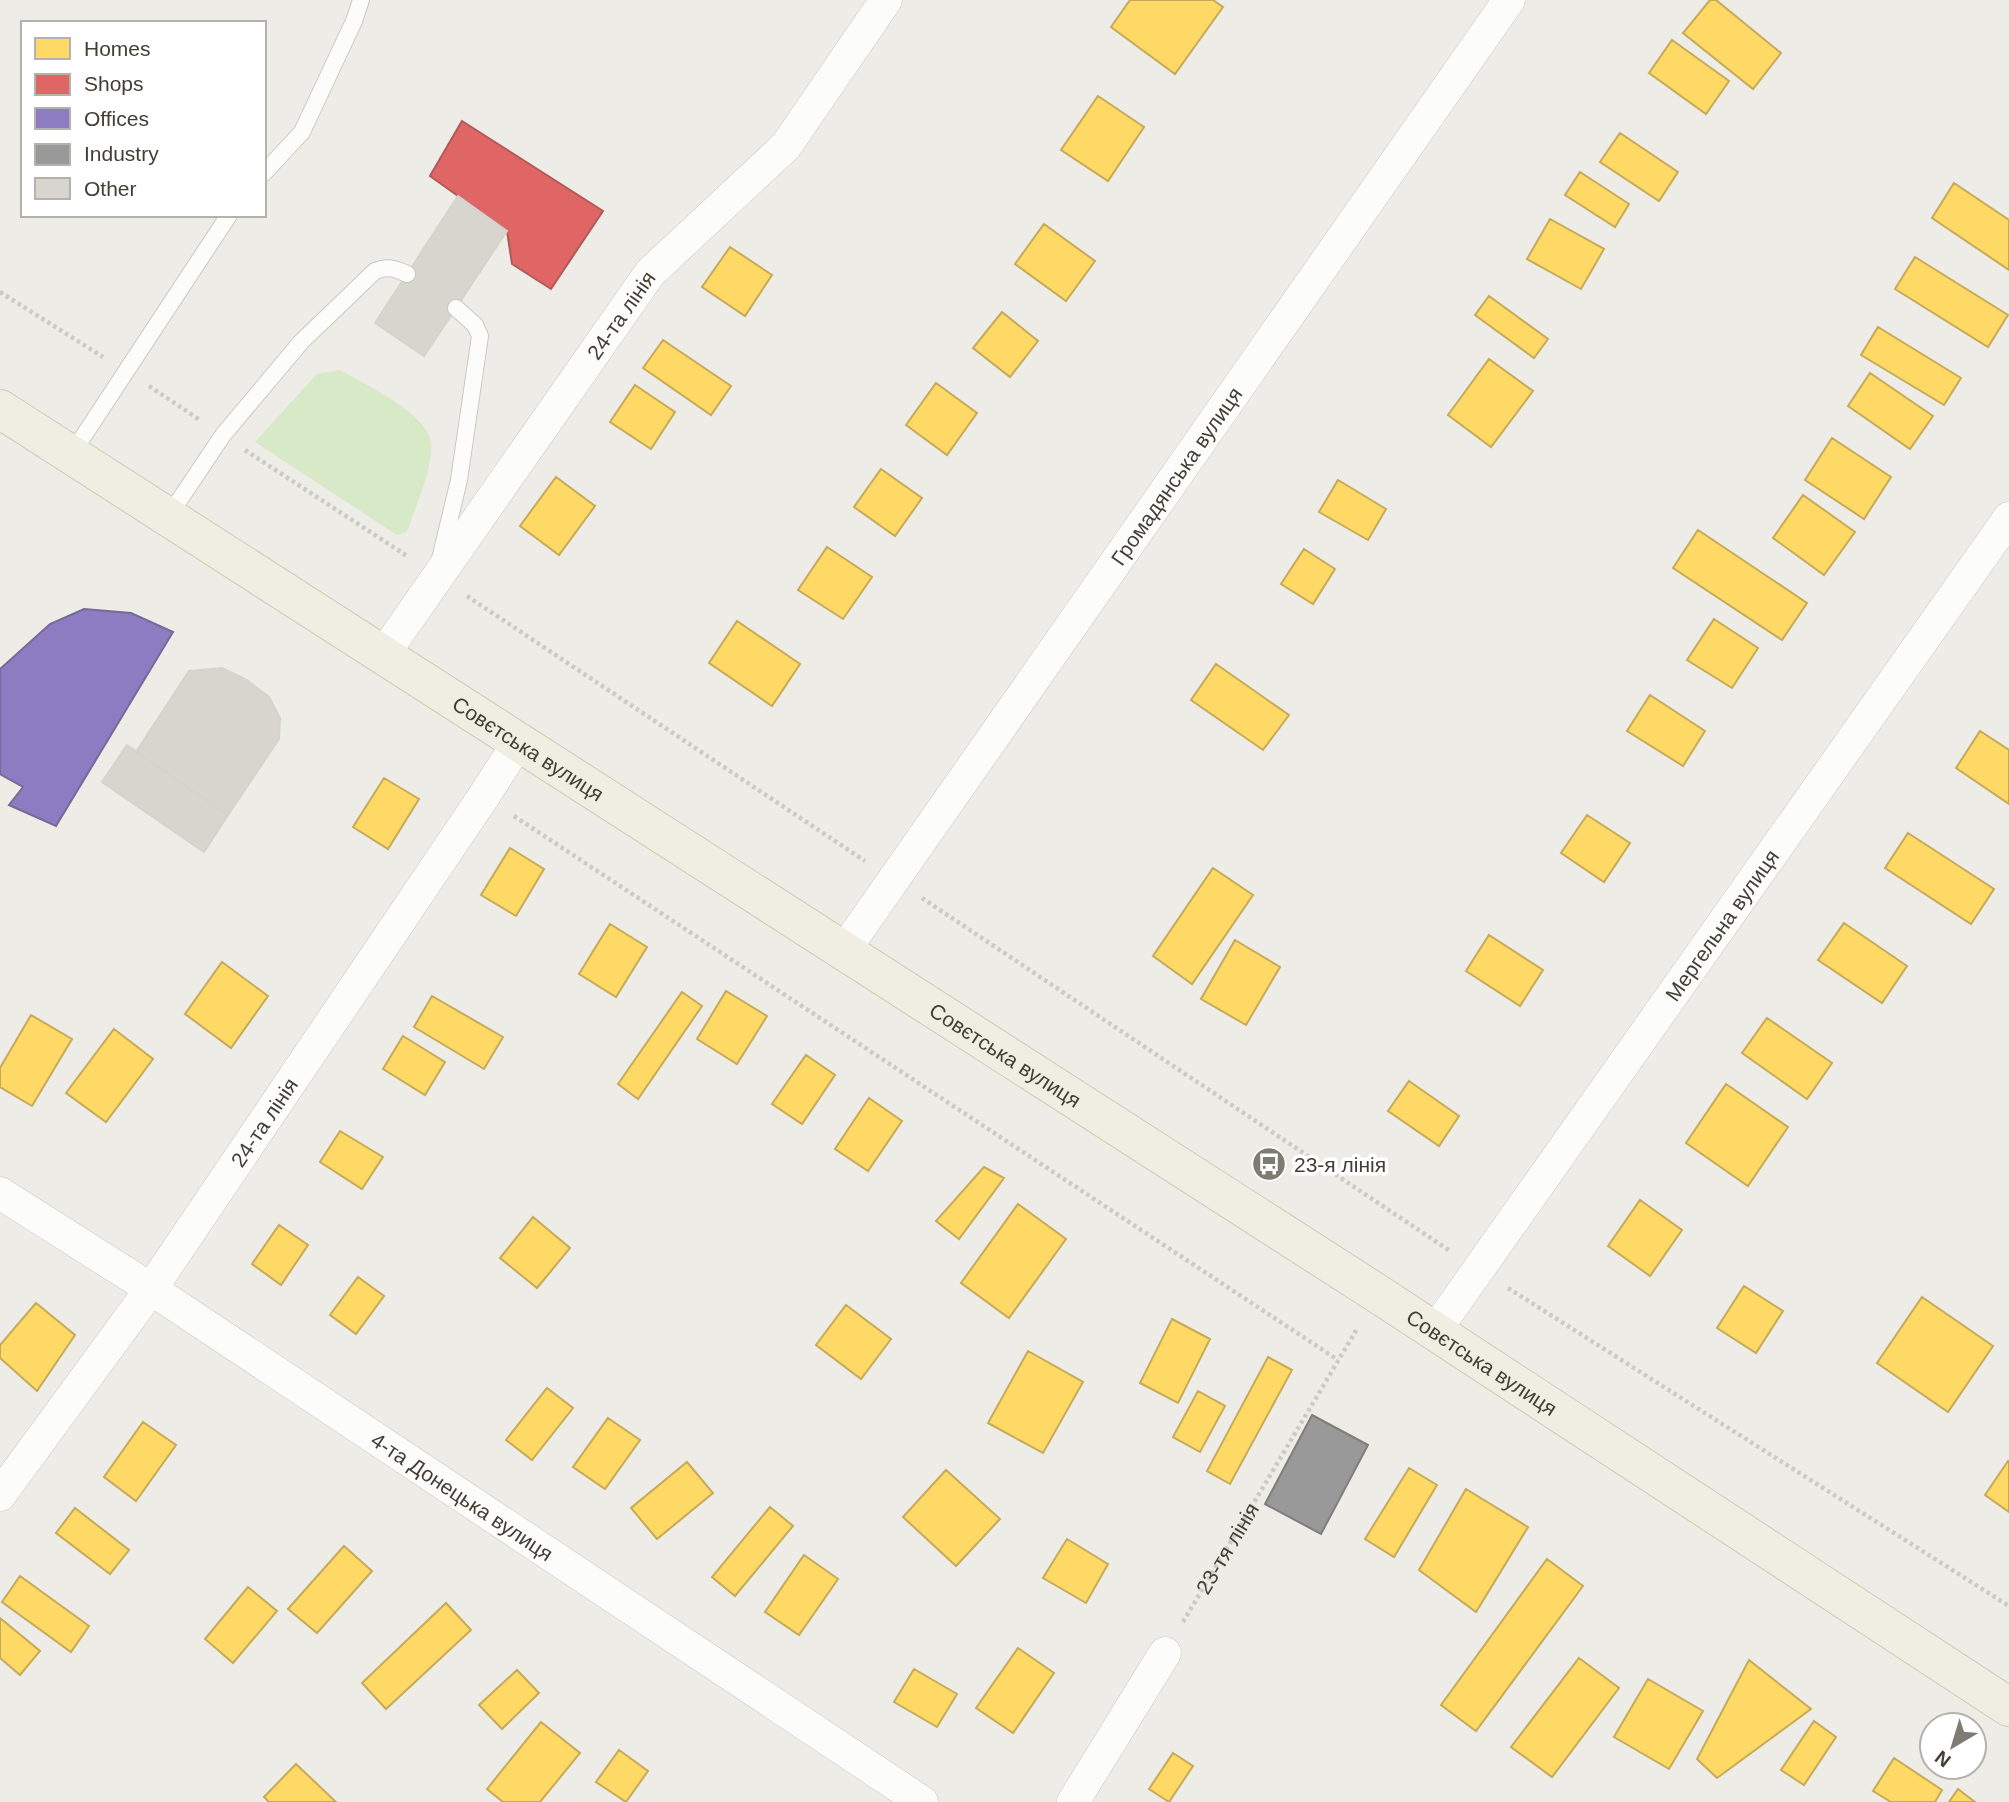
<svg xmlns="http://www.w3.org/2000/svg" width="2009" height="1802" font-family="Helvetica,sans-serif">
<rect width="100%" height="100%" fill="#eeece6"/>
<!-- green -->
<path fill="#d7e9c6" d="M339,370C363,383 429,414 431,443C433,469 415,507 407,532L397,535L255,442L317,374Z"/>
<!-- homes -->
<path fill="#ffd966" stroke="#c6aa57" stroke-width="2" d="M1130,0H1213L1223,7L1175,74L1111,27Z
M1710,0H1716L1781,53L1753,89L1683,33Z
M1672,40L1729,81L1706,114L1649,73Z
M1098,96L1144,127L1108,181L1061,150Z
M1620,133L1678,172L1659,201L1600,162Z
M1580,172L1629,204L1615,227L1565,195Z
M1954,183L2009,220V270L1932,218Z
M1550,219L1604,249L1581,289L1527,259Z
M1044,224L1095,261L1066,301L1015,264Z
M730,247L772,275L745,316L702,287Z
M1915,257L2008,315L1988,347L1895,289Z
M1489,296L1548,339L1534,358L1475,315Z
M1002,312L1038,341L1010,377L973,348Z
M1878,327L1961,378L1944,405L1861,355Z
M663,340L731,386L711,415L643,368Z
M1489,359L1533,391L1491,447L1448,415Z
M1870,373L1933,416L1910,449L1848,406Z
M936,383L977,413L947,455L906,425Z
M635,385L675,412L651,449L610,422Z
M1832,438L1891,477L1864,519L1805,480Z
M881,469L922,498L895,536L854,507Z
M556,477L595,506L559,555L520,526Z
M1338,480L1386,509L1368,540L1319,512Z
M1803,495L1855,532L1824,575L1773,538Z
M1698,530L1807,603L1782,640L1673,568Z
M827,547L872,577L843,619L798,590Z
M1304,549L1335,569L1313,604L1281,584Z
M1714,619L1758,648L1732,688L1687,660Z
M737,621L800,664L772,706L709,663Z
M1216,664L1289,715L1263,750L1191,700Z
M1650,695L1705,731L1683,766L1627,731Z
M1980,731L2009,750V804L1956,768Z
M384,778L419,799L388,849L353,827Z
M1587,815L1630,843L1604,882L1561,853Z
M1908,833L1994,889L1971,924L1885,868Z
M510,848L544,869L516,916L481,895Z
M1213,868L1253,895L1192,984L1153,956Z
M1844,923L1907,966L1882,1003L1818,960Z
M610,924L647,947L616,997L579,974Z
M1489,935L1543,970L1520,1006L1466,971Z
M1235,940L1280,967L1246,1025L1201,999Z
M222,962L268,996L231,1048L185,1014Z
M726,991L767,1016L737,1064L697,1039Z
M682,992L702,1006L638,1099L618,1084Z
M432,996L503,1037L484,1069L414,1027Z
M31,1015L72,1039L32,1106L0,1087V1068Z
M1767,1018L1832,1063L1807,1099L1742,1053Z
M114,1029L153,1059L106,1122L66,1093Z
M403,1036L445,1062L425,1095L383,1069Z
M806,1055L835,1075L802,1124L772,1104Z
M1409,1081L1459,1116L1439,1146L1388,1111Z
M1726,1084L1788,1127L1748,1186L1686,1143Z
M869,1098L902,1121L868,1171L835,1149Z
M340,1131L383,1157L362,1189L320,1162Z
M984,1167L1004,1178L959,1239L936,1221Z
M1640,1200L1682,1230L1650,1276L1608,1246Z
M1018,1204L1066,1239L1009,1318L961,1283Z
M533,1217L570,1248L537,1288L500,1258Z
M279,1225L308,1245L281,1285L252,1264Z
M358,1277L384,1296L356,1334L330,1315Z
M1744,1286L1783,1311L1756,1353L1717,1328Z
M1922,1297L1993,1346L1948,1412L1877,1363Z
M36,1303L75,1335L37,1391L0,1358V1345Z
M846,1305L891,1339L861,1379L816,1345Z
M1172,1319L1210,1339L1178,1403L1140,1383Z
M1028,1351L1083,1382L1043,1453L988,1423Z
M1268,1357L1292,1370L1230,1484L1207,1471Z
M547,1388L573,1408L532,1460L506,1440Z
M1198,1391L1225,1406L1200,1452L1173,1437Z
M608,1418L640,1440L605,1489L573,1467Z
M143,1422L176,1445L136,1501L104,1477Z
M2008,1461L2009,1462V1512L1985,1495Z
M687,1462L713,1493L657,1539L631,1508Z
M1409,1468L1437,1485L1394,1557L1365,1539Z
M946,1470L1000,1519L956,1566L903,1517Z
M1466,1489L1528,1527L1476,1612L1419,1570Z
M770,1507L793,1526L735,1596L712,1577Z
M75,1508L129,1550L110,1574L56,1533Z
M1067,1539L1108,1564L1086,1603L1043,1578Z
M344,1546L372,1571L317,1633L288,1609Z
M804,1555L838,1579L799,1635L765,1612Z
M1547,1559L1583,1586L1476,1731L1441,1705Z
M20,1576L89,1626L71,1652L2,1602Z
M248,1587L277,1611L233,1663L205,1639Z
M446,1603L471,1630L386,1709L362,1683Z
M0,1618L40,1651L20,1675L0,1658Z
M1018,1648L1054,1673L1013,1733L976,1708Z
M1579,1658L1619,1688L1552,1777L1511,1747Z
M1749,1660L1811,1709L1717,1778L1697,1759Z
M914,1669L957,1694L937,1727L894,1702Z
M517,1670L539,1693L502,1729L479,1705Z
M1648,1679L1703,1711L1669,1769L1614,1737Z
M1814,1721L1836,1737L1804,1785L1781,1770Z
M541,1722L580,1753L540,1802H503L487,1789Z
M619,1750L648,1771L626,1802L596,1782Z
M1173,1753L1193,1766L1169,1802L1149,1789Z
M1894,1758L1942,1790L1935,1802H1891L1873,1791Z
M296,1764L336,1802H269L264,1797Z
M1958,1789L1975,1802H1949Z"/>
<!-- shops -->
<path fill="#e06666" stroke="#b15a57" stroke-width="2" d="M462,121L603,211L551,289L512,264L507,231L430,176Z"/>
<!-- offices -->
<path fill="#8e7cc3" stroke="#776998" stroke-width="2" d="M84,609L131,613L173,632L56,826L9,805L23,787L0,774V669L50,624Z"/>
<!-- industry -->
<path fill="#999" stroke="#7f7e7a" stroke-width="2" d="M1312,1415L1368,1445L1321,1534L1265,1504Z"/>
<!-- building -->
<path fill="#d7d5ce" stroke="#d6d3cc" stroke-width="2" d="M458,196L507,231L424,356L375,323Z
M222,668L247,680L269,697L280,718L279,739L228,815L136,752L189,671Z
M127,745L228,815L204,852L102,782Z"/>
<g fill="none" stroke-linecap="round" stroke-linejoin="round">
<!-- lane casing -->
<g stroke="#cac8c2" stroke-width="18">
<path id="lane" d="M264,173L302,132L354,21L361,0
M71,455L229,215
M168,517L223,435L301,342L375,271C388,266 394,268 407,274
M440,559L459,480L480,336L475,325L456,308"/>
</g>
<!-- street casing -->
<g stroke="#cac8c2" stroke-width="33">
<g id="street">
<path id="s2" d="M383,655L650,273L786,146L886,0"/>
<path id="s3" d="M843,952L1509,0"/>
<path id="s4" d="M0,1193L151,1289L922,1802"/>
<path id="s5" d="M1435,1331L2009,518"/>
<path id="s6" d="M0,1495L151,1289L484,796L518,743"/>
<path d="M1073,1802L1165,1653"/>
</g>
</g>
<!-- primary casing -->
<g stroke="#d0cab3" stroke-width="40">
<g id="primary">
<path id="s7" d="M0,409L1378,1294L2009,1707"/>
</g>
</g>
<!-- path -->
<g stroke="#cccac5" stroke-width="4.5" stroke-dasharray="3.5 3.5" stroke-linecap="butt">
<path d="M0,292L103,357"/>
<path d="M149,386L200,420"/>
<path d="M245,450L407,556"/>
<path d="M467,596L865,861"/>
<path d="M514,816L1338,1360"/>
<path d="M922,898L1450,1251"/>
<path d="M1508,1288L2009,1606"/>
<path id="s1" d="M1183,1622L1357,1329"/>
</g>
<!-- lane -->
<use href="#lane" stroke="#fcfcfb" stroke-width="16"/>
<!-- street -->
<use href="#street" stroke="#fcfcfb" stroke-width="32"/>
<!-- primary -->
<use href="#primary" stroke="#f0eee2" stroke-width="38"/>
</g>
<!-- icons -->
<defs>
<g id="bus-disc" transform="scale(1.75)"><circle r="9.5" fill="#7e7b72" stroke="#fff"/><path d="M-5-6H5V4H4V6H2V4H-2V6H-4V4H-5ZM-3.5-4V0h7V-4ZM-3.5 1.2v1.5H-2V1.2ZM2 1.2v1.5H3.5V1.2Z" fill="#fff"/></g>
</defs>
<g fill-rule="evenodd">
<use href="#bus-disc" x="1269" y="1164"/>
</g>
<g text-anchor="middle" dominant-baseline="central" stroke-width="7" stroke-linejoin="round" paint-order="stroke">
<!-- street labels -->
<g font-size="21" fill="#423e33" stroke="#fff">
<text stroke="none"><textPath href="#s2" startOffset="415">24-та лінія</textPath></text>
<text stroke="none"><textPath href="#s3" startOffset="581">Громадянська вулиця</textPath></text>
<text stroke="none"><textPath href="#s7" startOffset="628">Совєтська вулиця</textPath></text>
<text stroke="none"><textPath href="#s5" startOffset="497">Мергельна вулиця</textPath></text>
<text stroke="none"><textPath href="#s7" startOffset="1195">Совєтська вулиця</textPath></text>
<text stroke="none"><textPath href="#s6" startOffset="457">24-та лінія</textPath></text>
<text stroke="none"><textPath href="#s7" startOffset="1762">Совєтська вулиця</textPath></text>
<text stroke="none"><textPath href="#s4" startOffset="553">4-та Донецька вулиця</textPath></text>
<text stroke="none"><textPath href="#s1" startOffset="86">23-тя лінія</textPath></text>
</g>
<!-- poi labels -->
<g font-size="21" fill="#423e33" stroke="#fff" text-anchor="start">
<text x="1294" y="1164">23-я лінія</text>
</g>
</g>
<!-- legend -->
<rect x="21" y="21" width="245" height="196" fill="#ffffff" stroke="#b3b2ad" stroke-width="2"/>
<rect x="35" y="38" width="35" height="21" fill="#ffd966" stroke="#b3b2ad" stroke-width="2"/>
<text x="84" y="56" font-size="21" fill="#423e33">Homes</text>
<rect x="35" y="74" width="35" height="21" fill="#e06666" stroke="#b3b2ad" stroke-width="2"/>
<text x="84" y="91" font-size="21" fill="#423e33">Shops</text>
<rect x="35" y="108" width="35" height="21" fill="#8e7cc3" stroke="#b3b2ad" stroke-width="2"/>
<text x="84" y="126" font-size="21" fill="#423e33">Offices</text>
<rect x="35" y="144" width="35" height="21" fill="#999999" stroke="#b3b2ad" stroke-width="2"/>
<text x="84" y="161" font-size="21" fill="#423e33">Industry</text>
<rect x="35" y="178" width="35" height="21" fill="#d7d5ce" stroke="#b3b2ad" stroke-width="2"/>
<text x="84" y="196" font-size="21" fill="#423e33">Other</text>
<!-- north arrow -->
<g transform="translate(1953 1746) rotate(218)"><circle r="33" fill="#ffffff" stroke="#b3b2ad" stroke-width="2"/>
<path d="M0-5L12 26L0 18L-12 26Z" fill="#7e7b72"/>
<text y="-10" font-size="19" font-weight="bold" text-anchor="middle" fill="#423e33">N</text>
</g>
</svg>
